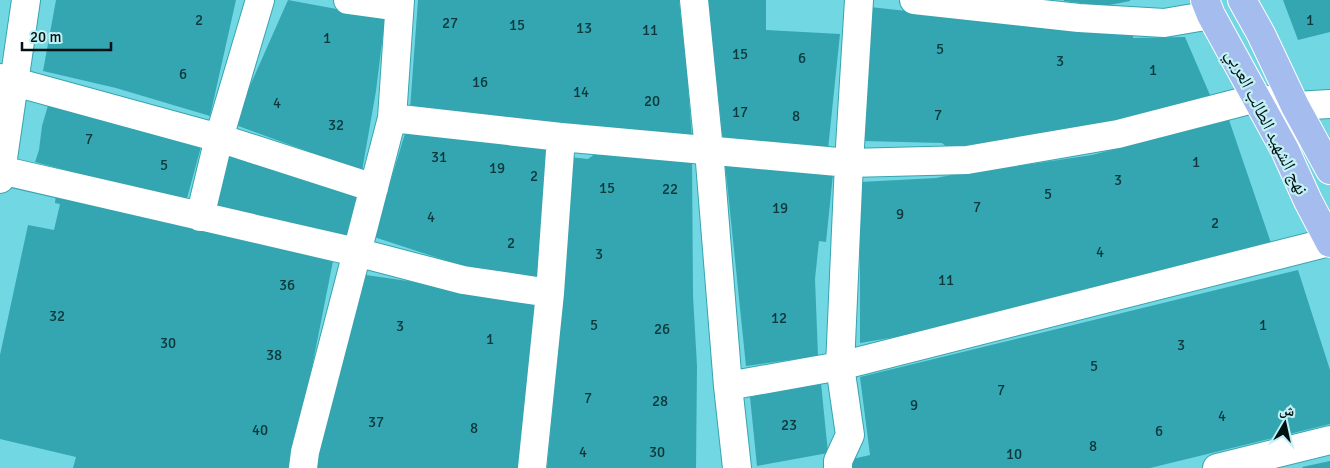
<svg xmlns="http://www.w3.org/2000/svg" width="1330" height="468" font-family="Signika,'Noto Naskh Arabic',sans-serif">
<rect width="100%" height="100%" fill="#71d7e3"/>
<!-- building -->
<path fill="#33a6b1" d="M56,0H236L210,116L116,88L43,71Z
M288,0L385,18L376,91L362,171L233,124Z
M418,0H679L687,72L692,139L410,109Z
M708,0H766V30L840,34L828,149L723,141Z
M1064,0H1130V1L1104,6L1064,1Z
M1283,0H1330V32L1298,40Z
M870,7L1089,31H1134L1133,38L1185,37L1213,102L1101,125L948,148L942,143L864,141Z
M49,102L202,143L186,202L35,162L39,150L42,126Z
M1229,120L1271,243L1112,286L919,333L860,343V182L936,178L1004,165L1005,168L1092,155Z
M406,130L554,147L542,283L469,268L374,237Z
M227,151L359,192L348,242L212,209Z
M599,151L692,156L693,296L697,366L696,468H547L558,355L569,157L588,159Z
M725,163L833,174L826,242L819,241L815,279L818,356L746,366Z
M56,193L334,256L292,468H73L76,457L0,439V355L28,225L54,230L60,204L55,203Z
M1298,270L1330,370V424L1150,468H849L848,460L870,455L860,377Z
M366,275L539,300L519,468H315Z
M821,383L828,453L757,466L750,397Z
M1330,461V468H1303L1302,467Z"/>
<g fill="none" stroke-linecap="round" stroke-linejoin="round">
<!-- street casing -->
<g stroke="#38a4af" stroke-width="30">
<path id="street" d="M348,0L399,7
M694,0L709,150L728,386L737,468
M914,0L1079,18L1164,23L1211,15
M0,78L219,138L374,188
M392,118L561,137L849,163L967,160L1118,134L1257,98L1295,106L1330,104
M0,170L356,252L463,280L550,293
M0,179L26,0
M200,217L219,138L260,0
M728,386L840,366L1329,242
M303,468L305,452L392,118L400,0
M532,468L550,293L561,137
M838,468V461L850,435L840,366L849,163L859,0
M1217,468L1330,440"/>
</g>
<!-- primary casing -->
<g stroke="#fff" stroke-width="30">
<path id="primary" d="M1205,0L1211,15L1285,150L1308,201L1330,243
M1242,0L1261,34L1295,106L1330,170"/>
</g>
<!-- street -->
<use href="#street" stroke="#fff" stroke-width="28"/>
<!-- primary -->
<use href="#primary" stroke="#a5bcef" stroke-width="28"/>
</g>
<g text-anchor="middle" dominant-baseline="central" stroke-width="4.5" stroke-linejoin="round" paint-order="stroke">
<!-- number labels -->
<g font-size="15" fill="#0d373b">
<text x="199" y="20">2</text>
<text x="1310" y="20">1</text>
<text x="450" y="23">27</text>
<text x="517" y="25">15</text>
<text x="584" y="28">13</text>
<text x="650" y="30">11</text>
<text x="327" y="38">1</text>
<text x="940" y="49">5</text>
<text x="740" y="54">15</text>
<text x="802" y="58">6</text>
<text x="1060" y="61">3</text>
<text x="1153" y="70">1</text>
<text x="183" y="74">6</text>
<text x="480" y="82">16</text>
<text x="581" y="92">14</text>
<text x="652" y="101">20</text>
<text x="277" y="103">4</text>
<text x="740" y="112">17</text>
<text x="938" y="115">7</text>
<text x="796" y="116">8</text>
<text x="336" y="125">32</text>
<text x="89" y="139">7</text>
<text x="439" y="157">31</text>
<text x="1196" y="162">1</text>
<text x="164" y="165">5</text>
<text x="497" y="168">19</text>
<text x="534" y="176">2</text>
<text x="1118" y="180">3</text>
<text x="607" y="188">15</text>
<text x="670" y="189">22</text>
<text x="1048" y="194">5</text>
<text x="977" y="207">7</text>
<text x="780" y="208">19</text>
<text x="900" y="214">9</text>
<text x="431" y="217">4</text>
<text x="1215" y="223">2</text>
<text x="511" y="243">2</text>
<text x="1100" y="252">4</text>
<text x="599" y="254">3</text>
<text x="946" y="280">11</text>
<text x="287" y="285">36</text>
<text x="57" y="316">32</text>
<text x="779" y="318">12</text>
<text x="594" y="325">5</text>
<text x="1263" y="325">1</text>
<text x="400" y="326">3</text>
<text x="662" y="329">26</text>
<text x="490" y="339">1</text>
<text x="168" y="343">30</text>
<text x="1181" y="345">3</text>
<text x="274" y="355">38</text>
<text x="1094" y="366">5</text>
<text x="1001" y="390">7</text>
<text x="588" y="398">7</text>
<text x="660" y="401">28</text>
<text x="914" y="405">9</text>
<text x="1222" y="416">4</text>
<text x="376" y="422">37</text>
<text x="789" y="425">23</text>
<text x="474" y="428">8</text>
<text x="260" y="430">40</text>
<text x="1159" y="431">6</text>
<text x="1093" y="446">8</text>
<text x="583" y="452">4</text>
<text x="657" y="452">30</text>
<text x="1014" y="454">10</text>
</g>
<!-- street labels -->
<g font-size="18" fill="#001214" stroke="#c1f0f5">
<text transform="translate(1267 122) rotate(63)">نهج الشهيد الطالب العربي</text>
</g>
</g>
<!-- north arrow -->
<g transform="translate(1285 423) rotate(9)" stroke="#c1f0f5" stroke-width="4" paint-order="stroke">
<path d="M0-4L9 19L0 12L-9 19Z" fill="#001214"/>
<text y="-8" font-size="14" font-weight="bold" text-anchor="middle" fill="#001214">ش</text>
</g>
<!-- scale -->
<path d="M22 42v8h89v-8" fill="none" stroke="#001214" stroke-width="2.5"/>
<text x="30" y="42" font-size="15" fill="#001214" stroke="#c1f0f5" stroke-width="4" paint-order="stroke">20 m</text>
</svg>
